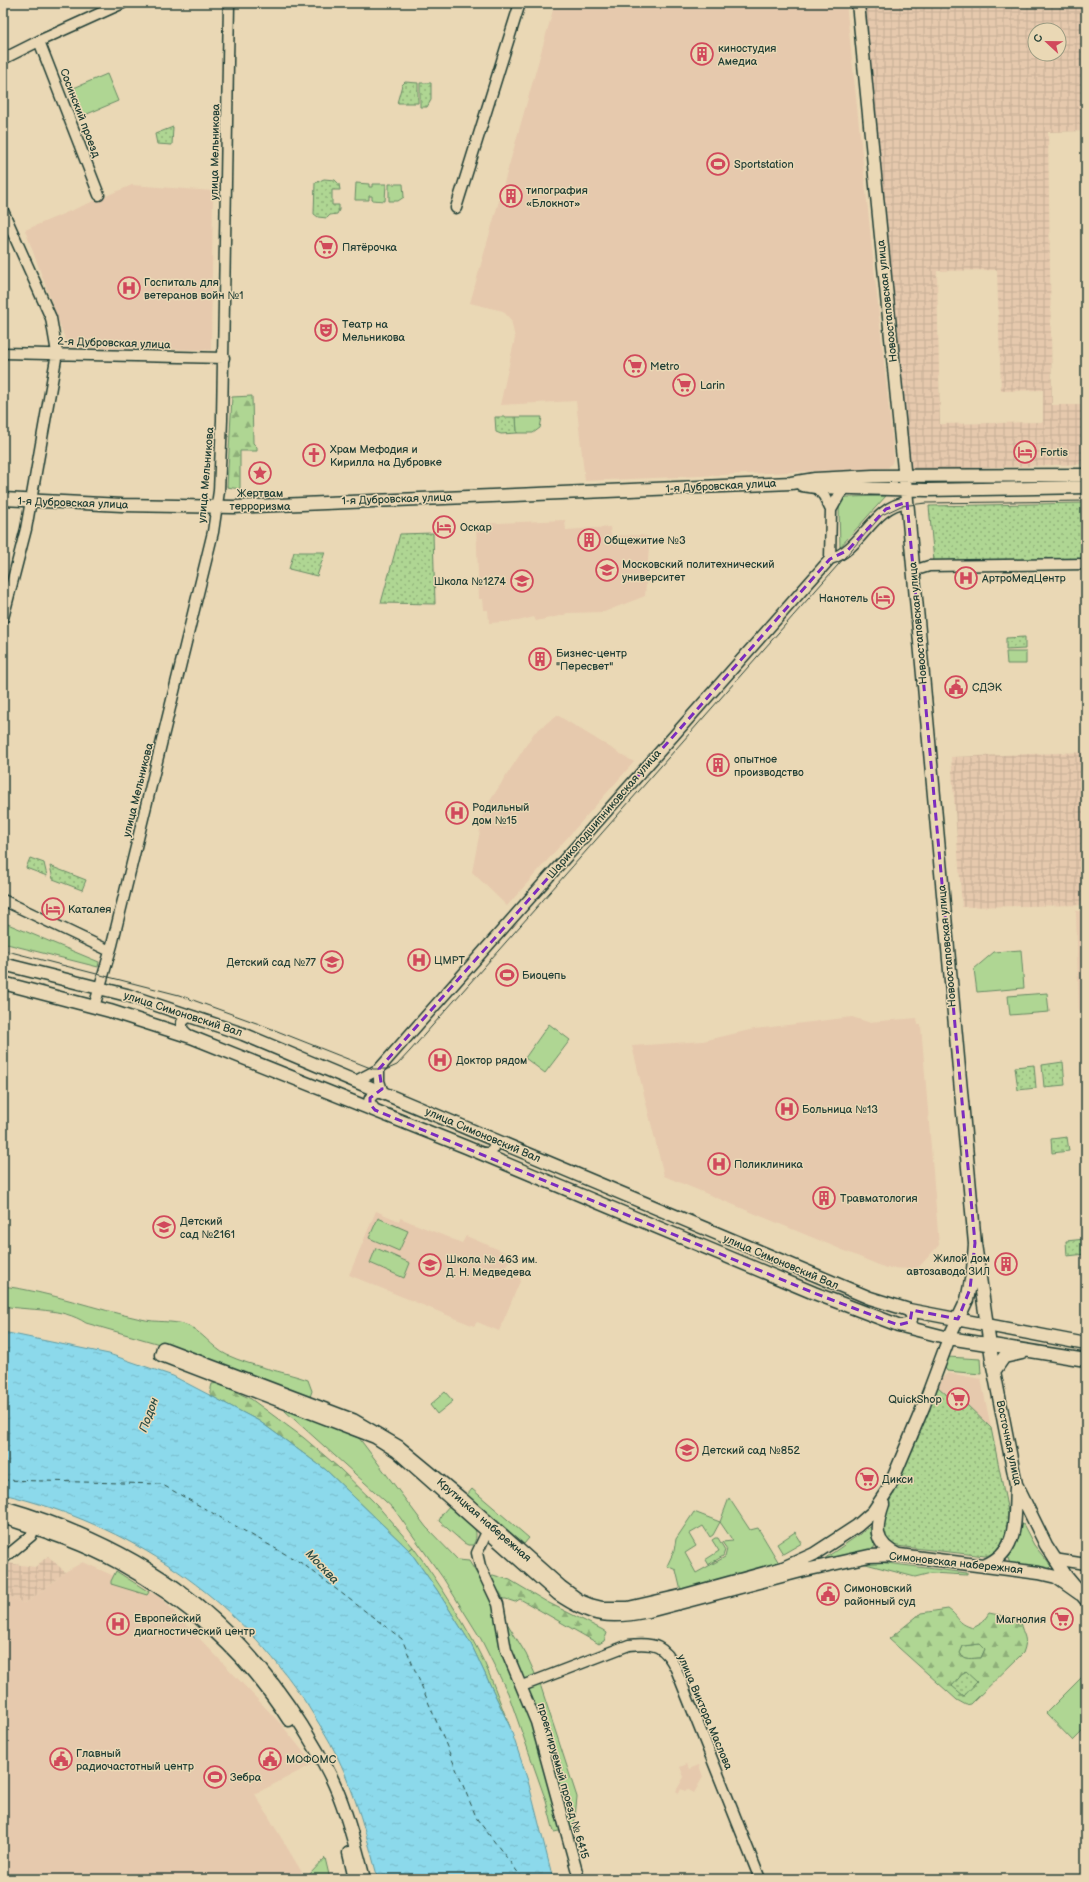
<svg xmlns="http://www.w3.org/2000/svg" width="1089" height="1882" font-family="'Balsamiq Sans',sans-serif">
<defs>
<pattern id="industrial-grid" width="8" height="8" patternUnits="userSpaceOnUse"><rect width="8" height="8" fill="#e6c9ad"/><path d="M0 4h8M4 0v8" fill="none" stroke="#c5ae95"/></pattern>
<pattern id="forest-firs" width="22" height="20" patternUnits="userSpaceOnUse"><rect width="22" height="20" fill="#afd693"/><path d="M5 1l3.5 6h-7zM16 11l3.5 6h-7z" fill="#8eaf79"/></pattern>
<pattern id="park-dots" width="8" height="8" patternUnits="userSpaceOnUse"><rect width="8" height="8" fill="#afd693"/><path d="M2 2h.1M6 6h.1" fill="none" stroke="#8eaf79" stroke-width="1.8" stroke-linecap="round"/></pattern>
<pattern id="water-ripples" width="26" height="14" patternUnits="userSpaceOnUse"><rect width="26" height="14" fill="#8cd9eb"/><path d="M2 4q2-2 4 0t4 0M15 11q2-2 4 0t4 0" fill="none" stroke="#78bbca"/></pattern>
</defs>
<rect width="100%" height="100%" fill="#ead8b5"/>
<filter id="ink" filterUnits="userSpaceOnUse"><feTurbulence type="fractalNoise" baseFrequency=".025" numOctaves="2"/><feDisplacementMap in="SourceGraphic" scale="8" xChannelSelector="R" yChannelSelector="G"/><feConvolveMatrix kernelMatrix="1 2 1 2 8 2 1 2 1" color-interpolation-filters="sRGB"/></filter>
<g filter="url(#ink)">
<!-- built -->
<path fill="#e6c9ad" d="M555,3H846L894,456L892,463L888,468L585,481L576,401L500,405L515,338L511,320L503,311L470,303Z
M132,185L213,191L211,350L68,347L25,230Z
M565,520L566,530L610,527L611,536L641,535L650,537L645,596L604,612L567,613L564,615L536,621L534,617L518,621L489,623L488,610H484L483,599H479L476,524Z
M557,715L634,762L507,906L472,872L484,810L534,733Z
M1076,911H1086V1012L1079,1013Z
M852,1017L868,1022L917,1018L918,1025H921L939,1245L917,1269L886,1268L664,1176L632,1046L703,1041L754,1029Z
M376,1211L399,1221L400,1218L462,1243L466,1236L507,1253L506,1257L510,1258L504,1272L521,1279L499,1331L477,1322L474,1326L349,1275Z
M948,1373L981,1379L991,1428L966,1405L956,1403L938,1387L942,1378Z
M83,1562L156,1595L162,1599L281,1724L313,1764L255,1794L306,1879H3V1592L23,1603L30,1600L65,1572Z
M687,1764L689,1769L699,1765L703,1777L694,1793L687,1789L685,1791L681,1789L679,1793L676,1791L684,1777L680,1767Z"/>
<!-- industrial -->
<path fill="url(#industrial-grid)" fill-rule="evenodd" d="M865,3H1086V131L1048,132L1052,405H1086V464L910,470ZM1035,30H1059V54H1035ZM997,270L1001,391L1043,390V422L940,424L937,271Z
M1086,752V905L962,907L951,757Z
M48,1556L65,1572L30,1600L23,1603L3,1592V1566L7,1563L35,1567Z"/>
<!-- green -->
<path fill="#afd693" stroke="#678a64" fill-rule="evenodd" d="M107,74L118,101L80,117L69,90Z
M356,183L369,184V187H372V184H386L385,201L372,200V196H369V200H355Z
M389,184H403L404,197L398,201H389Z
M516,417H542L540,428L533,433H517Z
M886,496L840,547L839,507L842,499L847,497Z
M1006,652H1026V664H1007Z
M3,922L99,962L98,967L3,943Z
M1021,950L1024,988L977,992L974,969L994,952Z
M1047,993L1049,1012L1010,1015L1008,996Z
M549,1024L570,1040L545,1073L525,1058Z
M378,1218L408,1231L399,1251L369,1238Z
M376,1248L410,1263L404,1278L370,1263Z
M3,1286C50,1292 95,1309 141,1319C156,1323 172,1320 186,1325C202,1331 212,1348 227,1355C253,1367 282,1371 308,1380L312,1391L309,1400L156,1343L86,1323C62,1307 30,1311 3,1306Z
M948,1357L980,1359L981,1374L947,1371L944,1366Z
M445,1392L453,1401L437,1414L430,1405Z
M286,1409L359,1438L426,1527L458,1560L469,1561L526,1654L541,1687L577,1797L574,1828L554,1832L546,1801L508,1693L481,1639L443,1578L394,1509L285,1411Z
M472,1489L529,1538L524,1544L467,1495Z
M729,1498L750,1530L758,1528L779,1563L681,1591L676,1570L667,1566L674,1551L676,1539L694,1512L720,1522ZM720,1522L733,1541L722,1542L727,1549L725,1557L696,1573L685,1553L696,1546L689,1534L703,1526L710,1537L713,1535Z
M451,1504C463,1515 484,1527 473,1545H468L464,1543L439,1521L442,1514Z
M1017,1524H1023L1034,1545L1051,1566L1048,1569L1010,1564L1008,1558C1017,1549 1017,1536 1017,1524Z
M870,1527L872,1528L871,1534L875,1545L872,1552L825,1562L824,1559Z
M795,1532L802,1543L783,1554L777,1544Z
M715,1538H718L725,1550L723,1556L708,1565L705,1560L719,1551L712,1540Z
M413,1547C440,1584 465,1623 485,1664C494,1684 501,1706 510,1727L471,1644L437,1590L409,1550Z
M878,1562L967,1573V1575L931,1573L915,1577L862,1563Z
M116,1571L149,1592L147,1595L111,1584V1581Z
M980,1644L985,1649L981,1658C973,1658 963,1661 960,1653L963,1646Z
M1086,1673V1728L1073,1741L1046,1713Z
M325,1858L330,1879H310L309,1875Z"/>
<!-- forest -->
<path fill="url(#forest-firs)" stroke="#678a64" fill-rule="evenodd" d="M252,396L253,443L257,447V451H240V489L227,487L232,397Z
M218,1383L251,1399L304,1438L339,1468L376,1504L413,1547L409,1550L326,1470L259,1421L211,1396V1388L212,1384Z
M493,1575L510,1580L547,1602L603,1630L607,1633L604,1641L599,1644L520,1599L515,1602L506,1599H503L489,1576Z
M948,1609C960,1617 956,1623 973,1628L982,1623L989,1613L1008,1617L1020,1622C1023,1636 1029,1638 1023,1653L971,1704L966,1705L957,1700L889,1639L921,1613ZM980,1644L985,1649L981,1658C973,1658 963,1661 960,1653L963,1646Z"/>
<!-- park -->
<path fill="url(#park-dots)" stroke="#678a64" d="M405,82L418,83V103H397L402,85Z
M420,83H431V100L427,107H420Z
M173,127L172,145L157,144L155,134Z
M324,179L335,180L339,184L340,190H332V205H339V210L337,214L330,215L327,218L318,217L314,214L315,183Z
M495,417H516L517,433L501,434L496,432Z
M1086,503V561L934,562L929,506Z
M433,533L435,604L381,603L400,534Z
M294,552H325L317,576L289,569Z
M1025,637V649L1006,650V638Z
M30,858L44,863L47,876L26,868Z
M50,866L86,880L82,890L53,879Z
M1063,1062L1065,1085L1044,1087L1042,1065Z
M1034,1065L1036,1088L1018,1090L1015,1067Z
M1067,1137L1069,1151L1052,1153L1051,1139Z
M1085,1239L1086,1254L1067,1256L1066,1241Z
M938,1387L956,1403L966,1404L991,1428L1008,1512L1009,1532L1007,1541L995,1553L985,1556L896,1546L890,1543L881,1534L886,1510Z
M965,1671L977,1682L964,1696L952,1686Z"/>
<!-- water -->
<path fill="url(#water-ripples)" stroke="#609ba2" d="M3,1332L109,1354L173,1376L259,1421L326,1470L409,1550L437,1590L471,1644L510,1727L528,1781L553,1879H378C367,1837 356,1795 337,1756C329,1739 318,1722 308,1706C238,1597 129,1524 3,1494Z"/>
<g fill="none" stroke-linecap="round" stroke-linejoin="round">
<!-- ferry -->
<path stroke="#2a4d46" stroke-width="1" stroke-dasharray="5 4" stroke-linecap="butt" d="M3,1480L161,1484L303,1564L402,1639L477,1819L523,1879"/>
<!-- minor casing -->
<g stroke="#1f3d34" stroke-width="13">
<path id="minor" d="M39,41L99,195
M3,59L39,41L123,3
M456,208L520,3
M3,211L51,318L57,353L26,529L3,618
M3,353L224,358
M816,487L824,496L831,510
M830,559L831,510L840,494L846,488
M913,571L929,566L1086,564
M3,900L110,951
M94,1007L112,945L213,532L219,491L222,420L229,3
M189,1036L182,1029V1022L188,1017H195
M356,1081L379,1069L830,559C863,549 871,507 907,502
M375,1110L369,1101L370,1098L375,1093H383L379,1081V1069
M482,1153H490L494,1148V1142L489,1137
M898,1325L907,1324L912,1319L910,1313L904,1308
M487,1532L477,1553L480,1566L498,1604L506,1650L536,1722L579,1879
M3,1559L31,1536L37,1521
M1054,1559L1086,1564
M522,1686L629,1645C655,1642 665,1646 676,1669L760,1879"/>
</g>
<!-- major casing -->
<g stroke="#1f3d34" stroke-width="15">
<path id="major" d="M858,3L907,500L975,1244L993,1366L1016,1484L1046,1545L1066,1576L1086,1600
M802,485L816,487L927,490L1086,487
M3,499L122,505L234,507L791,483L815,479L873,476L1086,475
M3,964L127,995L243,1034L870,1298L909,1310L1086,1344
M3,983L110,1011L191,1037L466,1147L814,1293L898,1325L949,1338L1086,1360
M975,1244L973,1270L967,1300L949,1338L924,1405L889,1488L873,1512L857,1526L814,1554L783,1568L685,1595L628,1608H602L590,1605L580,1601L561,1587L463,1500L399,1447L353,1420L163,1348L161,1355L375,1437L397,1451L558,1594C592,1617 610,1619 649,1611L801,1571L869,1556L899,1555L1039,1573L1056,1577L1080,1594
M995,1370L1004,1357L1022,1353
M883,1504C875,1528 873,1543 898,1555
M3,1507C134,1545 229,1609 302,1726C316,1749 331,1773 340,1798C350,1824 357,1852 364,1879
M3,1517C42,1530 83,1543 119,1563C187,1600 247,1654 289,1720
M984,1566C1020,1551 1014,1519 1016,1487
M349,1853L355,1879"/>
</g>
<!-- minor -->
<use href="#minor" stroke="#ead8b5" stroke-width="10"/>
<!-- major -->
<use href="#major" stroke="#ead8b5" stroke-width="12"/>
<!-- tram -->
<path stroke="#1f3d34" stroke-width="1" d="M3,950L179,995L262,1025L373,1069H388L397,1065L410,1051L882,515L901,506L926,503L1086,501"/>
</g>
</g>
<!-- marked area -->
<path fill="none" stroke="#7b2cbf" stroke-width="3" stroke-dasharray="8 5" stroke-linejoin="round" d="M907,502L975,1243L970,1289L958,1319L912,1310L910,1322L898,1325L814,1293L375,1110L370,1104V1098L382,1089L379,1069L830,559L848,550L886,509Z"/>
<!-- icons -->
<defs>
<g id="building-ring" transform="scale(1.15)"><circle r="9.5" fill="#ead8b5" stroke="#d1495b" stroke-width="1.5"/><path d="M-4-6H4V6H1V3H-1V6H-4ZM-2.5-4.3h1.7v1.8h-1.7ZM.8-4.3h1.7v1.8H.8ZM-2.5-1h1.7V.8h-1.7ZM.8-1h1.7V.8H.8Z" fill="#d1495b"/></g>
<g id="stadium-ring" transform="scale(1.15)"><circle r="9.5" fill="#ead8b5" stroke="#d1495b" stroke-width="1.5"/><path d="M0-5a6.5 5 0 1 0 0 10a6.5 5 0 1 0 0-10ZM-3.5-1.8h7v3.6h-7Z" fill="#d1495b"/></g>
<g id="supermarket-ring" transform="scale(1.15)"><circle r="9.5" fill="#ead8b5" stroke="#d1495b" stroke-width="1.5"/><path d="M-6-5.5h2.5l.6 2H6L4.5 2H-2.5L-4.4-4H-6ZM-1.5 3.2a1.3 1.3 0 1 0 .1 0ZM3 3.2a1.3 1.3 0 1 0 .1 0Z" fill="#d1495b"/></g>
<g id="hospital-ring" transform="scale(1.15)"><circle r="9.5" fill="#ead8b5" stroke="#d1495b" stroke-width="1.5"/><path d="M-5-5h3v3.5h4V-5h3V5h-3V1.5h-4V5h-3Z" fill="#d1495b"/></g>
<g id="theatre-ring" transform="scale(1.15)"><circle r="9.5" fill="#ead8b5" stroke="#d1495b" stroke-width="1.5"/><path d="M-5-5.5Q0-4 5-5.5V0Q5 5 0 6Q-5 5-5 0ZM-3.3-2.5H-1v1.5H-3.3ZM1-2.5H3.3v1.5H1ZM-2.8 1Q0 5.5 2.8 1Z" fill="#d1495b"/></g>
<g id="hotel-ring" transform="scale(1.15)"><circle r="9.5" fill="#ead8b5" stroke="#d1495b" stroke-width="1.5"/><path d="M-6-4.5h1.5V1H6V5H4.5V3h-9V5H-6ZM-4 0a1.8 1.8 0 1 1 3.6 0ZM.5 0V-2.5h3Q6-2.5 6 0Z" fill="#d1495b"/></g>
<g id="church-ring" transform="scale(1.15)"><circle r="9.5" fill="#ead8b5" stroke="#d1495b" stroke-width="1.5"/><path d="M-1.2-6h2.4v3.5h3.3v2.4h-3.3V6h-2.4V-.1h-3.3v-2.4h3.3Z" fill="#d1495b"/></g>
<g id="sight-ring" transform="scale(1.15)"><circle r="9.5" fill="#ead8b5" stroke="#d1495b" stroke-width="1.5"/><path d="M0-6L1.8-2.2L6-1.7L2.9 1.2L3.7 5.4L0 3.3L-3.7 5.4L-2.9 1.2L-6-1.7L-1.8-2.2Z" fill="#d1495b"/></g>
<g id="university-ring" transform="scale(1.15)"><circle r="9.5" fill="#ead8b5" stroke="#d1495b" stroke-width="1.5"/><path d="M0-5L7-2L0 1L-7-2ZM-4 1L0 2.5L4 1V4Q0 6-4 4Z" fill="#d1495b"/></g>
<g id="school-ring" transform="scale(1.15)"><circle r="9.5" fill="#ead8b5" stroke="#d1495b" stroke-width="1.5"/><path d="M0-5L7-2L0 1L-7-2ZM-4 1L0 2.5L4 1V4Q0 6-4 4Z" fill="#d1495b"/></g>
<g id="civic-ring" transform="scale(1.15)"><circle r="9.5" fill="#ead8b5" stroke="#d1495b" stroke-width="1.5"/><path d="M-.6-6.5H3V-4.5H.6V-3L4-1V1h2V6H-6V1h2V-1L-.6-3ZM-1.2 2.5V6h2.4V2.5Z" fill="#d1495b"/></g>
</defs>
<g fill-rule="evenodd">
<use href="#building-ring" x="702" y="54"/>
<use href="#stadium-ring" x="718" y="164"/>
<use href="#building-ring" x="511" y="196"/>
<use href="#supermarket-ring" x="326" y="247"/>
<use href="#hospital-ring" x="129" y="288"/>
<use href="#theatre-ring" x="326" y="330"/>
<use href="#supermarket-ring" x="635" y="366"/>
<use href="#supermarket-ring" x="684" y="385"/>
<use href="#hotel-ring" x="1025" y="452"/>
<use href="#church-ring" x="314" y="455"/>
<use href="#sight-ring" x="260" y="473"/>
<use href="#hotel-ring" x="444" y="527"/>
<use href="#building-ring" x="589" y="540"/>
<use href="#university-ring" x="607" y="570"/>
<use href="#hospital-ring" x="966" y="578"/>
<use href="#school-ring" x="522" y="581"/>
<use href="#hotel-ring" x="883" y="598"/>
<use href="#building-ring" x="540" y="659"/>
<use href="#civic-ring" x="956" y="687"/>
<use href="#building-ring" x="718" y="765"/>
<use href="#hospital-ring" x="457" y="813"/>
<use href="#hotel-ring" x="53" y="909"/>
<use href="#hospital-ring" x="419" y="960"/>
<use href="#school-ring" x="332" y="962"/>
<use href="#stadium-ring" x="507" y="975"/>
<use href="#hospital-ring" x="440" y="1060"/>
<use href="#hospital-ring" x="787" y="1109"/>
<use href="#hospital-ring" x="719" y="1164"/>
<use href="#building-ring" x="824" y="1198"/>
<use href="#school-ring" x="164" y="1227"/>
<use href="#building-ring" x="1006" y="1264"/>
<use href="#school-ring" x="430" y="1265"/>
<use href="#supermarket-ring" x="958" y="1399"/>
<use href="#school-ring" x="687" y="1450"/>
<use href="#supermarket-ring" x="867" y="1479"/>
<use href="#civic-ring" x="828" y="1594"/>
<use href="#supermarket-ring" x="1062" y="1619"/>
<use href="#hospital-ring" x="118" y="1624"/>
<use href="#civic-ring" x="61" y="1759"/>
<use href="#civic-ring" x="270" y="1759"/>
<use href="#stadium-ring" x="215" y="1777"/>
</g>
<g text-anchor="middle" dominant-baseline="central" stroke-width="3" stroke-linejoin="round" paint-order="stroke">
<!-- poi labels -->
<g font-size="11" fill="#1f3d34" stroke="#ead8b5" text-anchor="start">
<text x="718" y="48">киностудия<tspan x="718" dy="13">Амедиа</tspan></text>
<text x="734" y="164">Sportstation</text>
<text x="526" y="190">типография<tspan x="526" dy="13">«Блокнот»</tspan></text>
<text x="342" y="247">Пятёрочка</text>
<text x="144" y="282">Госпиталь для<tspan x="144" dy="13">ветеранов войн №1</tspan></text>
<text x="342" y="324">Театр на<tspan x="342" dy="13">Мельникова</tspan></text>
<text x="650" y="366">Metro</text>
<text x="700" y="385">Larin</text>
<text x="330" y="449">Храм Мефодия и<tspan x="330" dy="13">Кирилла на Дубровке</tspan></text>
<text x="1040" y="452">Fortis</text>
<text x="260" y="493" text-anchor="middle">Жертвам<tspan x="260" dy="13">терроризма</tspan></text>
<text x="460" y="527">Оскар</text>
<text x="604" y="540">Общежитие №3</text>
<text x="622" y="564">Московский политехнический<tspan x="622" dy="13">университет</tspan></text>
<text x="982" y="578">АртроМедЦентр</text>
<text x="506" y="581" text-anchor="end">Школа №1274</text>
<text x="868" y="598" text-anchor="end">Нанотель</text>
<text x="556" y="653">Бизнес-центр<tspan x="556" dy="13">"Пересвет"</tspan></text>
<text x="972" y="687">СДЭК</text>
<text x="734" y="759">опытное<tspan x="734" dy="13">производство</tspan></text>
<text x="472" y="807">Родильный<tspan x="472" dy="13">дом №15</tspan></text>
<text x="68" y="909">Каталея</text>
<text x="434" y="960">ЦМРТ</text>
<text x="316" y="962" text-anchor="end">Детский сад №77</text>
<text x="522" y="975">Биоцепь</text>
<text x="456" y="1060">Доктор рядом</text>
<text x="802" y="1109">Больница №13</text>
<text x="734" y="1164">Поликлиника</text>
<text x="840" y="1198">Травматология</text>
<text x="180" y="1221">Детский<tspan x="180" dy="13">сад №2161</tspan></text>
<text x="990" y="1258" text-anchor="end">Жилой дом<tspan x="990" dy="13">автозавода ЗИЛ</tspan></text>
<text x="446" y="1259">Школа № 463 им.<tspan x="446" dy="13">Д. Н. Медведева</tspan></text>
<text x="942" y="1399" text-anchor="end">QuickShop</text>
<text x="702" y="1450">Детский сад №852</text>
<text x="882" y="1479">Дикси</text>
<text x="844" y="1588">Симоновский<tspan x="844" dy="13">районный суд</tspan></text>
<text x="134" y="1618">Европейский<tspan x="134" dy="13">диагностический центр</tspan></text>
<text x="1046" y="1619" text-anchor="end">Магнолия</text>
<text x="76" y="1753">Главный<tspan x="76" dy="13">радиочастотный центр</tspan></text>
<text x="286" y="1759">МОФОМС</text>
<text x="230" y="1777">Зебра</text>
</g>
<!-- street labels -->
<g font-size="11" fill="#1f3d34" stroke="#ead8b5">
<text transform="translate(80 113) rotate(69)">Сосинский проезд</text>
<text transform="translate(215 152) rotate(-89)">улица Мельникова</text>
<text transform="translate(887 301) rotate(-96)">Новоостаповская улица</text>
<text transform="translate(114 343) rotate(2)">2-я Дубровская улица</text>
<text transform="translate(206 475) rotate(-85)">улица Мельникова</text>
<text transform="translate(721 486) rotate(-3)">1-я Дубровская улица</text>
<text transform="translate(397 499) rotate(-2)">1-я Дубровская улица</text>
<text transform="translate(73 503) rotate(2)">1-я Дубровская улица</text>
<text transform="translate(918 623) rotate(-95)">Новоостаповская улица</text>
<text transform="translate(138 790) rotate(-76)">улица Мельникова</text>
<text transform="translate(604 814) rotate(-49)">Шарикоподшипниковская улица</text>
<text transform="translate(947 946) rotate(-95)">Новоостаповская улица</text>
<text transform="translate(183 1014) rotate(18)">улица Симоновский Вал</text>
<text transform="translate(483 1135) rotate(23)">улица Симоновский Вал</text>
<text transform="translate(781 1262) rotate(23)">улица Симоновский Вал</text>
<text transform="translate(1009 1443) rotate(78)">Восточная улица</text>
<text transform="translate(484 1520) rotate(41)">Крутицкая набережная</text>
<text transform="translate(956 1563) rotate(6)">Симоновская набережная</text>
<text transform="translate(705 1712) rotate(67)">улица Виктора Маслова</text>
<text transform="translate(563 1781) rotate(74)">проектируемый проезд № 6415</text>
</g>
<!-- water labels -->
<g font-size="12" font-style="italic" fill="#2a4d46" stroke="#ead8b5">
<text transform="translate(149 1415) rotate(-70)">Подон</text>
<text transform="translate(322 1567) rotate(46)">Москва</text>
</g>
</g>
<!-- margin -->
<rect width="1089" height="1882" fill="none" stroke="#ead8b5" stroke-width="16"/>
<rect x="8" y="8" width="1073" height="1866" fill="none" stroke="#1f3d34" stroke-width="1.5" filter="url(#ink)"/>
<!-- north arrow -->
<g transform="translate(1047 42) rotate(292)"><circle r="19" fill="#ead8b5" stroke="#999a81"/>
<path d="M0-3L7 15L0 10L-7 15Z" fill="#d1495b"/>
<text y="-6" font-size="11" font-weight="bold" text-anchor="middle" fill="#1f3d34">С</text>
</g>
</svg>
